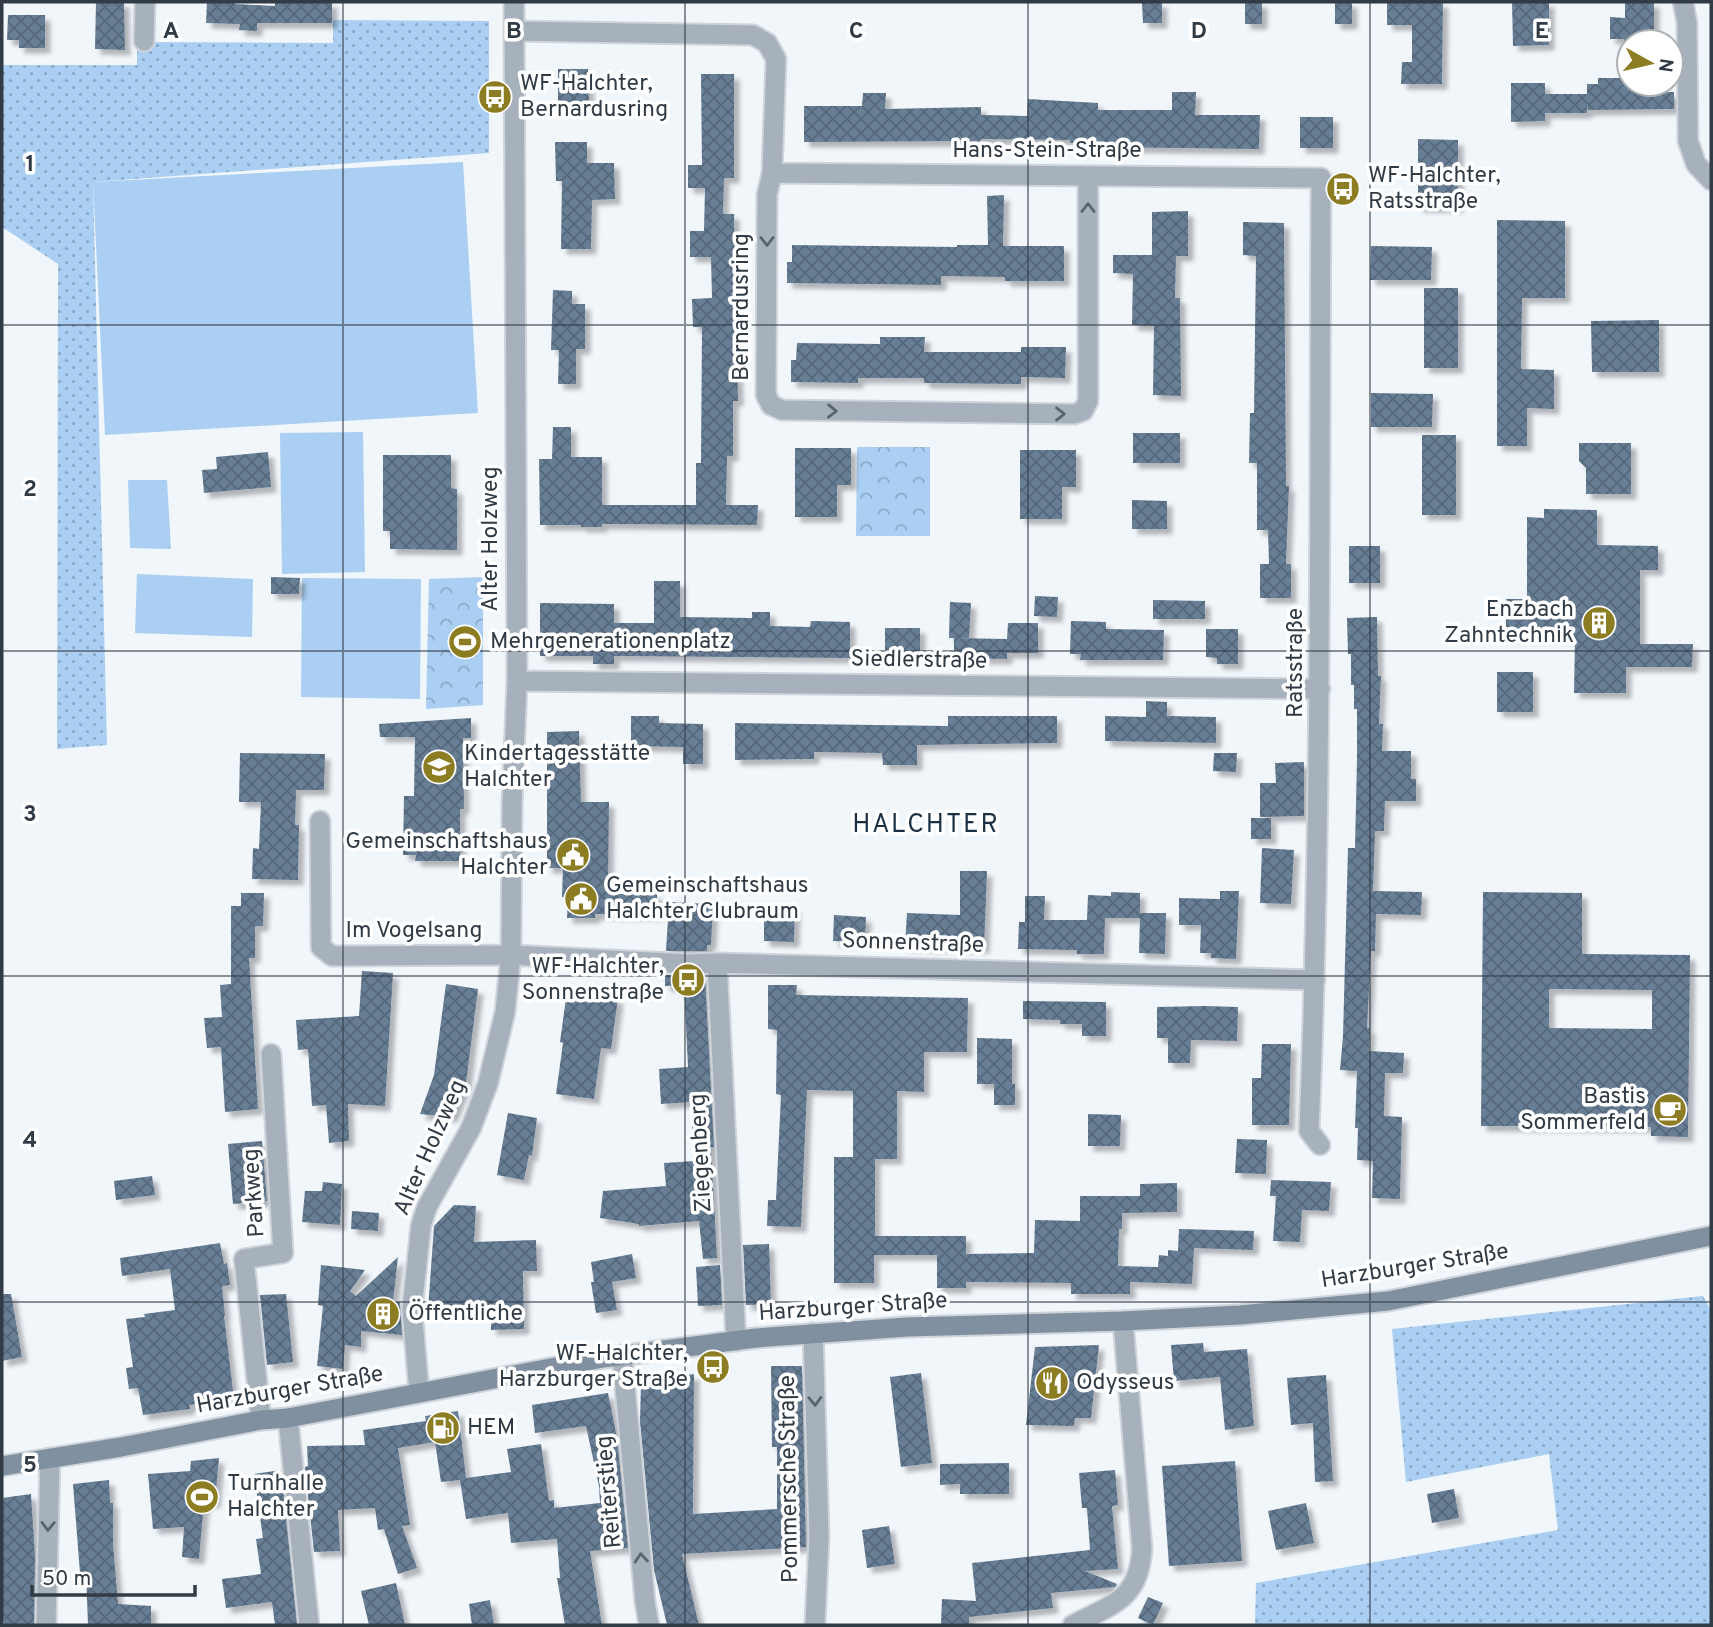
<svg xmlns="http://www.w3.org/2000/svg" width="1713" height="1627" font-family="Overpass,sans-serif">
<defs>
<pattern id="grass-dots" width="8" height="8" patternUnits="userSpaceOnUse" patternTransform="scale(1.75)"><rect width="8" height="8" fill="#aacff3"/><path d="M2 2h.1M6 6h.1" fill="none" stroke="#8ba9c7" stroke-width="1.8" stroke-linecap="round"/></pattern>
<pattern id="park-crowns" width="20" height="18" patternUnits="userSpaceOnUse" patternTransform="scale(1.75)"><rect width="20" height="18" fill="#aacff3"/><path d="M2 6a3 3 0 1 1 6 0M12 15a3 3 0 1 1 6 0" fill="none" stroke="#8ba9c7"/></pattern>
<pattern id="building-cross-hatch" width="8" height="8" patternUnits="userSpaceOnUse" patternTransform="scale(1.75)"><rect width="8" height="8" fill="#677e95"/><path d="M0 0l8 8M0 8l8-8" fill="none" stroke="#55687b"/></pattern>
<filter id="shadow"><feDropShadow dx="5.5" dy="5.5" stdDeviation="2" flood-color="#0004"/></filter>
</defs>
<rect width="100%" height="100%" fill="#f1f6fb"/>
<!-- grass -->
<path fill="url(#grass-dots)" d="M333,20L489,21V153L93,182L107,745L57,749L58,264L2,227V65H137V42L333,43Z
M1703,1296L1711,1311V1625H1255L1256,1583L1558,1530L1549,1454L1406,1482L1392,1329Z"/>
<!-- park -->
<path fill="url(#park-crowns)" d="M857,447H930V536H856Z
M483,577V705L426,709L429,579Z"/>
<!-- garden -->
<path fill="#aacff3" d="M463,162L478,413L105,435L93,182Z
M363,432L365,572L282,574L280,433Z
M128,480H167L171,549L130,548Z
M137,574L253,579L252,637L135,633Z
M302,578L421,579L420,699L301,697Z"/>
<!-- building -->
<path fill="url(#building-cross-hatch)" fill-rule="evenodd" filter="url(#shadow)" d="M96,2H124L125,50L95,49Z
M207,2H235V4L275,6V2H332V23H257V31L239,30L240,24L206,23Z
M1142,2H1162V23H1143Z
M1245,2H1262V24H1245Z
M1335,2H1352V24H1335Z
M1387,2H1443L1442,84H1401L1402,62H1412V25H1387Z
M1512,2H1549V45L1513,46Z
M1625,2H1654V42H1624V39H1610V17L1625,18Z
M8,15H45V48H19V40H7Z
M558,69H588L589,104H558Z
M701,74H734V178H724L723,214H734L738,401H733V456H727L726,505H758L757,525L602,524V527H581V525H540L539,459H552L553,427H571V457H602V505H696V463H701L702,327H693L692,299L712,298L711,257H690V231H704L705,188H688V165H702Z
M1598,78H1629V84H1651L1652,92H1674V109L1588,110V103L1587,113H1545V121L1511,122V83H1545V94H1587V84H1598Z
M1172,92H1196L1195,115H1260L1259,149L1093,147L1092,152H1076L1077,143H1070V140L981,139L980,141L804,142V106H862L863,93H886L885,109L981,107V115L1027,116L1028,99L1098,103V110H1172Z
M1300,117H1333V148H1300Z
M1418,139L1458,140V207H1418Z
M555,142H587V163H614L615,199L592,200L591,249H561L562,181H556Z
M1004,195L1003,246H1064V281H1005V277L941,276V285L787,283V262H792V245L957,247V245H988L987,196Z
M1188,211V256H1176L1175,298H1180L1181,396L1153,395L1154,326L1132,325L1133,274L1113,273V255H1152V212Z
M1497,220L1565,221V298H1522L1521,369L1554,370V409L1527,408V446H1497Z
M1243,222L1284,223L1286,486H1289L1286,564H1291V598H1260V564H1269L1268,530H1257V463H1249L1250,413H1254L1256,256L1243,255Z
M1371,246L1432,247L1431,280H1370Z
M1424,288H1458V368H1424Z
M553,290L572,291V304H585V349H576V384H558L559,350H551Z
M1659,320V372H1592L1591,321Z
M880,337H925L924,352H1021V347H1066L1065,378L1021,377V384L924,383V378H858V383L791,382V360H796L797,343L880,344Z
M1371,393L1433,394L1432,427H1371Z
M1133,433H1180V463H1133Z
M1422,435H1456V515H1422Z
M1579,443H1631V494H1586V468L1579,461Z
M795,448H851V485H837V517H795Z
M1020,450H1076V487H1062V519H1020Z
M268,452L271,487L204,493L202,470L217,469L216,457Z
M383,455H451V488L457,489V550L390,549V531H383Z
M1132,500L1167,501V529H1132Z
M1544,509L1597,510V545L1658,546V570H1640V644H1693L1692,667H1626V693H1574L1575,637H1506V599H1527V517L1544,518Z
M1349,546H1380V583H1349Z
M271,577L300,578L299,594H271Z
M654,581H680V617L752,618V612H770V626L810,627L811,621L850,622V658L614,656V664H593V656H540V603L614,604V623H654Z
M1035,596L1058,597L1057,617L1034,616Z
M1153,600L1205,601V619H1153Z
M950,602L971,603L969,638H949Z
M1377,617L1378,676H1381L1379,724H1383L1382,751H1411V779H1416V801H1385L1384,831H1375L1373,891L1422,892L1421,915L1376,914L1375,951H1371L1367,1028H1370L1369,1051L1404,1053L1403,1073H1385L1384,1116L1402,1117L1400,1199L1372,1198L1373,1161L1357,1160L1358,1128H1355L1357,1071L1340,1070L1343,1036L1348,848H1355L1357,759V709H1354V685H1351V654H1348L1347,618Z
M1071,621L1106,622V629L1164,630L1163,660H1080L1081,654H1070Z
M1008,623H1038V653H1007V659L954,658V638L1007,639Z
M885,628H920V655H885Z
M1206,629H1238V664H1217V658L1206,657Z
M1497,672H1533V712H1497Z
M1146,701L1167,702V716L1216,717V743L1105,741V716L1146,717Z
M631,716H659V723L703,724V764H683V747L631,746Z
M948,716H1057V743L917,745V765H883L882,753L814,752V759L735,760V723L948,726Z
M471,718V738H463L464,809H460V861H415L416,855H403L404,796H414L415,737H380L379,724Z
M579,731L581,802H609L608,894H657V915L595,914V918H567L568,898L562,897L563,868H547V732Z
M240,753L325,754L324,790H296L295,825H299L298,880L252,879L253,848L259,849L261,802H239Z
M1214,753H1237L1236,772L1213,771Z
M1304,762V816L1260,817V783H1276L1275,763Z
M1251,818H1271V839H1251Z
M1262,848L1294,850L1291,904L1260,903Z
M960,871H987L984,948L905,946L907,913L960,915Z
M1220,891H1239L1236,959L1211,958V953H1200L1201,925H1179V898L1220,899Z
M1111,892L1140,893V913H1166L1165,954L1139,953L1140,918H1105L1104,954H1077V950L1018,949L1019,922H1025V896H1045L1044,920H1087L1088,895L1111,896Z
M1483,892L1582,893V954L1690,955L1688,1137L1651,1136V1127L1481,1126ZM1549,989L1652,990V1029L1549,1028Z
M241,893H264L263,926H255V958H249L258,1109L225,1112L221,1047L207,1048L204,1018L222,1017L220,985L231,984V906H241Z
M669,902L713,904L711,945H707V951H666Z
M764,906H795L794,942L764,941Z
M834,915L866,917L865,942L833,941Z
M362,971L393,973L385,1106L348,1104L349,1141L329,1143L326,1105L312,1106L308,1049L298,1050L296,1020L359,1016Z
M665,975L705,976L714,1147H711L717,1258L703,1259L699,1221L639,1226V1224L600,1218L603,1191L666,1186L664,1163L694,1161L691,1102L661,1104L659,1069L688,1067L684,985L665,986Z
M446,984L478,989L466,1083L452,1117L420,1114L434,1075Z
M768,985H797L796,995L968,998L967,1052H924V1092L897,1091V1159H875V1236H966V1254L1034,1253L1035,1220L1080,1221V1196H1140V1184L1177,1183V1212L1122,1213V1229H1119L1118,1266L1158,1267L1159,1255L1168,1256V1250L1178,1251L1179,1229L1254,1231L1253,1250L1194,1248L1192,1284L1130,1282V1294H1071V1283L966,1282V1288H937V1255H874V1283H834V1157H853V1091L807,1090L801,1227L767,1226L768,1200H776L781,1095L776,1094L777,1030L768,1029Z
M567,991L618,998L611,1049L601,1048L594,1099L556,1094L563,1043L560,1042Z
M1023,1001L1106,1002V1036H1082V1024H1060V1020L1023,1019Z
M1205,1006L1238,1007L1237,1041L1191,1040L1190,1063H1168V1038H1157V1007Z
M977,1038L1012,1039V1084H1015V1105H994V1084H977Z
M1262,1044H1291L1289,1125H1252V1078H1261Z
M508,1113L537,1118L532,1156L529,1155L524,1180L497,1175Z
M1088,1114L1121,1115L1120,1146H1088Z
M1237,1139L1267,1140L1266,1174L1235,1173Z
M262,1141L267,1201L233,1204L228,1144Z
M152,1176L155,1195L116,1200L114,1181Z
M1271,1180L1331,1182L1329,1211L1302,1210L1300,1242L1273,1241L1276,1196H1270Z
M323,1182L342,1184L340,1225L302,1222L305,1191H322Z
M454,1205L476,1206L474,1242L536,1240L537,1271H523L524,1329L491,1330V1314L428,1310L434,1226Z
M352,1211L379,1213L378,1231L351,1229Z
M220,1243L224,1264L227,1263L230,1285L222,1286L225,1315L224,1316L234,1399L189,1405L190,1409L143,1415L138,1388L129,1389L126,1368L133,1367L126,1319L145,1317L144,1314L175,1310L170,1269L122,1276L120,1258Z
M769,1244L771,1304L746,1305L743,1245Z
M632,1254L636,1278L612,1282L617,1310L596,1313L591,1282H594L591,1262Z
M398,1257L393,1302H400L402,1335L361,1331V1347L345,1345L343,1369L317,1366L323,1306L318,1305L321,1265L365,1270L350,1291L356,1296Z
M720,1265L722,1305L698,1306L696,1267Z
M2,1294H11L22,1357L2,1361Z
M286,1294L293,1362L267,1365L260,1295Z
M1203,1343L1204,1352L1247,1349L1254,1426L1225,1430L1220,1377L1174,1381L1171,1345Z
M1099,1345L1091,1418H1075L1074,1426L1026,1425L1035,1347Z
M771,1366H802L806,1547L682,1554L699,1625H667L654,1570L640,1422L641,1382L694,1374L693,1514L777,1509V1447H772Z
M921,1373L932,1463L901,1467L890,1377Z
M1326,1375L1333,1481L1315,1482L1313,1423L1291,1425L1287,1378Z
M608,1393L617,1438L628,1548L590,1551L602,1625H565L557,1578H560L557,1539L511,1543L508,1513L466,1519L460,1480L441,1482L435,1442L398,1448L410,1525L402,1526L417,1568L398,1574L384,1529L378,1530L375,1508L338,1510L340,1551L314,1552L305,1467L308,1466L307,1446L365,1445L363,1430L426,1421L425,1416L458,1411L466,1478L511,1472L507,1449L541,1444L549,1501L554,1500V1508L600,1503L599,1486L586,1426L535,1433L532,1405Z
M219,1458L215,1502L204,1503L199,1559L182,1557L184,1527L153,1529L148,1474L190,1471L191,1461Z
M1235,1461L1242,1561L1169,1566L1162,1466Z
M1009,1463V1494H960V1484L940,1485V1464Z
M281,1470L297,1625H275L272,1602L226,1608L222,1579L261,1574L256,1539L263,1538L254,1474Z
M1115,1470L1118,1505L1112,1506L1118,1569L1085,1571L1117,1584L1115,1587L1051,1593L1053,1608L969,1617V1625H941L942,1599L976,1601L972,1563L1090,1550L1087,1508H1082L1079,1473Z
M109,1480L110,1503H113V1544L118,1604L151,1606V1625H88L86,1573H80L73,1484Z
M1454,1489L1459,1518L1432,1523L1427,1494Z
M31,1494L35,1556L34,1625H4L2,1609V1498Z
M1306,1503L1314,1543L1276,1550L1268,1511Z
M889,1526L895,1564L867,1568L862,1530Z
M396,1583L405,1625H369L361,1591Z
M1148,1597L1163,1603L1153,1625L1138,1618Z
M490,1600L494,1625H472L469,1604Z"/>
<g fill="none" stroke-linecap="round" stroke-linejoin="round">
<!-- minor casing -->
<g stroke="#ced4da" stroke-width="23">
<path id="minor" d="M1683,2L1687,23L1688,141L1696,164L1711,180
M514,31L753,35L767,43L776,59L772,173L767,195L766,395L771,405L782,410L1074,414L1083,411L1088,401V176
M144,41L145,2
M772,173L1321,178C1319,496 1322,813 1309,1131L1320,1145
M517,681L1320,689
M320,821L321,947L332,956L511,955L689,964L717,963L1315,980
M717,963L736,1341
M813,1333L819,1537L815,1625
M622,1355L645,1602L649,1625
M419,1392L412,1309L421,1225L427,1207L471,1128L488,1083L505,1012L511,955L512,805L517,681L514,2
M288,1418L309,1625
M261,1420L244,1259L283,1253L271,1054
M46,1625L50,1458
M1073,1625C1113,1604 1139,1599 1142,1549L1123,1321"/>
</g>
<!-- secondary casing -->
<g stroke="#ced4da" stroke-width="23">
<path id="secondary" d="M2,1466L121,1447L261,1420L288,1418L603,1358L756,1338L907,1327L1123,1321L1240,1315L1388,1301L1711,1236"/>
</g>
<!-- minor -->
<use href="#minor" stroke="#a6b1bc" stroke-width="19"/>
<!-- secondary -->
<use href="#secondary" stroke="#8090a0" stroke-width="19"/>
</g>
<!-- one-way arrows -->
<defs><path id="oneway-chevron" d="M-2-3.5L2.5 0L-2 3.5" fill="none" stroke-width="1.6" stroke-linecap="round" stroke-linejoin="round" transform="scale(1.75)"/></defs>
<g stroke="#5a646f">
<use href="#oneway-chevron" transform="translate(1088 208) rotate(-90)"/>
<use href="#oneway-chevron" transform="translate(767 241) rotate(90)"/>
<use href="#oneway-chevron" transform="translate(832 411) rotate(1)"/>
<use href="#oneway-chevron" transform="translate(1060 414)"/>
<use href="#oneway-chevron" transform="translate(815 1401) rotate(88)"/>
<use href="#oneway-chevron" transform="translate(48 1526) rotate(91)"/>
<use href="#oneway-chevron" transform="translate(641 1558) rotate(-95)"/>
</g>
<!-- grid -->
<path fill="none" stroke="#313b45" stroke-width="2" stroke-opacity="0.55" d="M343,2V1625M685,2V1625M1028,2V1625M1370,2V1625M2,325H1711M2,651H1711M2,976H1711M2,1302H1711"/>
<!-- icons -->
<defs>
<g id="bus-disc" transform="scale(1.75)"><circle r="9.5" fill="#8c7c22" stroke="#fff"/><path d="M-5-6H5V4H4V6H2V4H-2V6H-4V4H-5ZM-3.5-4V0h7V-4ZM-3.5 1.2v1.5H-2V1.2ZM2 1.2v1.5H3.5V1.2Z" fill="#fff"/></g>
<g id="building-disc" transform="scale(1.75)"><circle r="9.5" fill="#8c7c22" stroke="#fff"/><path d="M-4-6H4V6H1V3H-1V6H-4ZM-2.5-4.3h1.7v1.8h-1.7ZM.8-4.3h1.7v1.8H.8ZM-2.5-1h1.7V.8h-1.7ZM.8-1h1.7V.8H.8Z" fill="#fff"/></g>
<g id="stadium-disc" transform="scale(1.75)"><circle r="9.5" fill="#8c7c22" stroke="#fff"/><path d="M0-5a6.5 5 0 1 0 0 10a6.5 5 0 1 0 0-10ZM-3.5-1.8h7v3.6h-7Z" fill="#fff"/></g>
<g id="school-disc" transform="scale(1.75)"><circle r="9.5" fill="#8c7c22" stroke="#fff"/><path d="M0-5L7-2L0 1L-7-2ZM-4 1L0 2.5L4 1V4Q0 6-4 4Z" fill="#fff"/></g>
<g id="civic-disc" transform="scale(1.75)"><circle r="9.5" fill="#8c7c22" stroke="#fff"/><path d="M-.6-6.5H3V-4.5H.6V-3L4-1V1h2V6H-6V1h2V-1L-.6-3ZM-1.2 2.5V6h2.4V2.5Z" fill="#fff"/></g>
<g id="cafe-disc" transform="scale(1.75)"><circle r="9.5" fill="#8c7c22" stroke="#fff"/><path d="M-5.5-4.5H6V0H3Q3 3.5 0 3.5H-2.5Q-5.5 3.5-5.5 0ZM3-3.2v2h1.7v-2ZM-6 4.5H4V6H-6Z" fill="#fff"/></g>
<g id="restaurant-disc" transform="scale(1.75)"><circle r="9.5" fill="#8c7c22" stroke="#fff"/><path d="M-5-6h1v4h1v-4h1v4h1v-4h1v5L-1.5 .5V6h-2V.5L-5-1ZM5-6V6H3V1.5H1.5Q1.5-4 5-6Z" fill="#fff"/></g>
<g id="fuel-disc" transform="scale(1.75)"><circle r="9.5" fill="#8c7c22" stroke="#fff"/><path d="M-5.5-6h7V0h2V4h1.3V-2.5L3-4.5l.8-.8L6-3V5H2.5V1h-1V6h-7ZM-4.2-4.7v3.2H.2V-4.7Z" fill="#fff"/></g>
</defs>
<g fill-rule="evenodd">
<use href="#bus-disc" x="495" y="97"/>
<use href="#bus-disc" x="1343" y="189"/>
<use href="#building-disc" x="1599" y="623"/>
<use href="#stadium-disc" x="465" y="642"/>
<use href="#school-disc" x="439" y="767"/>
<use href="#civic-disc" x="573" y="855"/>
<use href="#civic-disc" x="581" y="899"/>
<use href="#bus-disc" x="688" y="980"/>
<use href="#cafe-disc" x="1670" y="1110"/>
<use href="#building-disc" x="383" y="1314"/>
<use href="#bus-disc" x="713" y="1367"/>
<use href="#restaurant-disc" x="1052" y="1383"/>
<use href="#fuel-disc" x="443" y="1428"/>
<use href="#stadium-disc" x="202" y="1497"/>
</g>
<g text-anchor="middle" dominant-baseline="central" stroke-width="7" stroke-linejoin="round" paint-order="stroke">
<!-- poi labels -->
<g font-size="23" fill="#313b45" stroke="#fff" text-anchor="start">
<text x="520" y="84">WF-Halchter,<tspan x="520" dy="26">Bernardusring</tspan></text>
<text x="1368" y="176">WF-Halchter,<tspan x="1368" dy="26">Ratsstraße</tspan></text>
<text x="1574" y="610" text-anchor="end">Enzbach<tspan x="1574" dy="26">Zahntechnik</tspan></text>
<text x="490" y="642">Mehrgenerationenplatz</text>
<text x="464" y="754">Kindertagesstätte<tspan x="464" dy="26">Halchter</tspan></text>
<text x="548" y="842" text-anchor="end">Gemeinschaftshaus<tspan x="548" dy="26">Halchter</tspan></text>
<text x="606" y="886">Gemeinschaftshaus<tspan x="606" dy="26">Halchter Clubraum</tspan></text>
<text x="664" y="967" text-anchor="end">WF-Halchter,<tspan x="664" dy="26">Sonnenstraße</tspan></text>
<text x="1646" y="1097" text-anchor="end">Bastis<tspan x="1646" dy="26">Sommerfeld</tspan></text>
<text x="408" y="1314">Öffentliche</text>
<text x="688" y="1354" text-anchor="end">WF-Halchter,<tspan x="688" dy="26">Harzburger Straße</tspan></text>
<text x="1076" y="1383">Odysseus</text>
<text x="467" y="1428">HEM</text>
<text x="227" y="1484">Turnhalle<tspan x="227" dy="26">Halchter</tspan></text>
</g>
<!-- street labels -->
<g font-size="23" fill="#313b45" stroke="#fff">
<text x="1047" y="151">Hans-Stein-Straße</text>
<text transform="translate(742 307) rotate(-90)">Bernardusring</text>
<text transform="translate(491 539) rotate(-90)">Alter Holzweg</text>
<text transform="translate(919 661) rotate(1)">Siedlerstraße</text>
<text transform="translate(1296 663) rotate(-90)">Ratsstraße</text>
<text x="414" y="931">Im Vogelsang</text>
<text transform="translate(913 944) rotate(2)">Sonnenstraße</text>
<text transform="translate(431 1148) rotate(-66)">Alter Holzweg</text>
<text transform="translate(702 1153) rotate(-93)">Ziegenberg</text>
<text transform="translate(255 1193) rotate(-94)">Parkweg</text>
<text transform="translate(1415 1267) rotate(-9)">Harzburger Straße</text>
<text transform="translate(853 1308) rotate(-4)">Harzburger Straße</text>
<text transform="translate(290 1391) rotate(-10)">Harzburger Straße</text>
<text transform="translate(790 1479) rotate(-91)">Pommersche Straße</text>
<text transform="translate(610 1492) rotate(-95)">Reiterstieg</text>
</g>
<!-- quarter labels -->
<g font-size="26" letter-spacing="2" fill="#1b3043" stroke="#fff">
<text x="926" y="825">HALCHTER</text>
</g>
</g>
<g font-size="23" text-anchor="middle" font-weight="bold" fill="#313b45" stroke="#fff" stroke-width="7" stroke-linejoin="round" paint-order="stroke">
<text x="171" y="38">A</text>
<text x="514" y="38">B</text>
<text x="856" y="38">C</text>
<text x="1199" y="38">D</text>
<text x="1542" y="38">E</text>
<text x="30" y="171">1</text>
<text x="30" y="496">2</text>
<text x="30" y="821">3</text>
<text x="30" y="1147">4</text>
<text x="30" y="1472">5</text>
</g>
<!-- border -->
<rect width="1713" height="1627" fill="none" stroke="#313b45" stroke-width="7"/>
<!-- north arrow -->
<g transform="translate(1650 63) rotate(98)"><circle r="33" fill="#ffffff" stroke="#adb1b5" stroke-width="2"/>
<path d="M0-5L12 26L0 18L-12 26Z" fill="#8c7c22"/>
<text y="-10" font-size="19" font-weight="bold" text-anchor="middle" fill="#313b45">N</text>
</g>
<!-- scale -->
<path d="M32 1585v10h163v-10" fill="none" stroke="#313b45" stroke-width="3.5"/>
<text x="42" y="1585" font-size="21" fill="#313b45" stroke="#ffffff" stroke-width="5" paint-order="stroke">50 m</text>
</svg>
